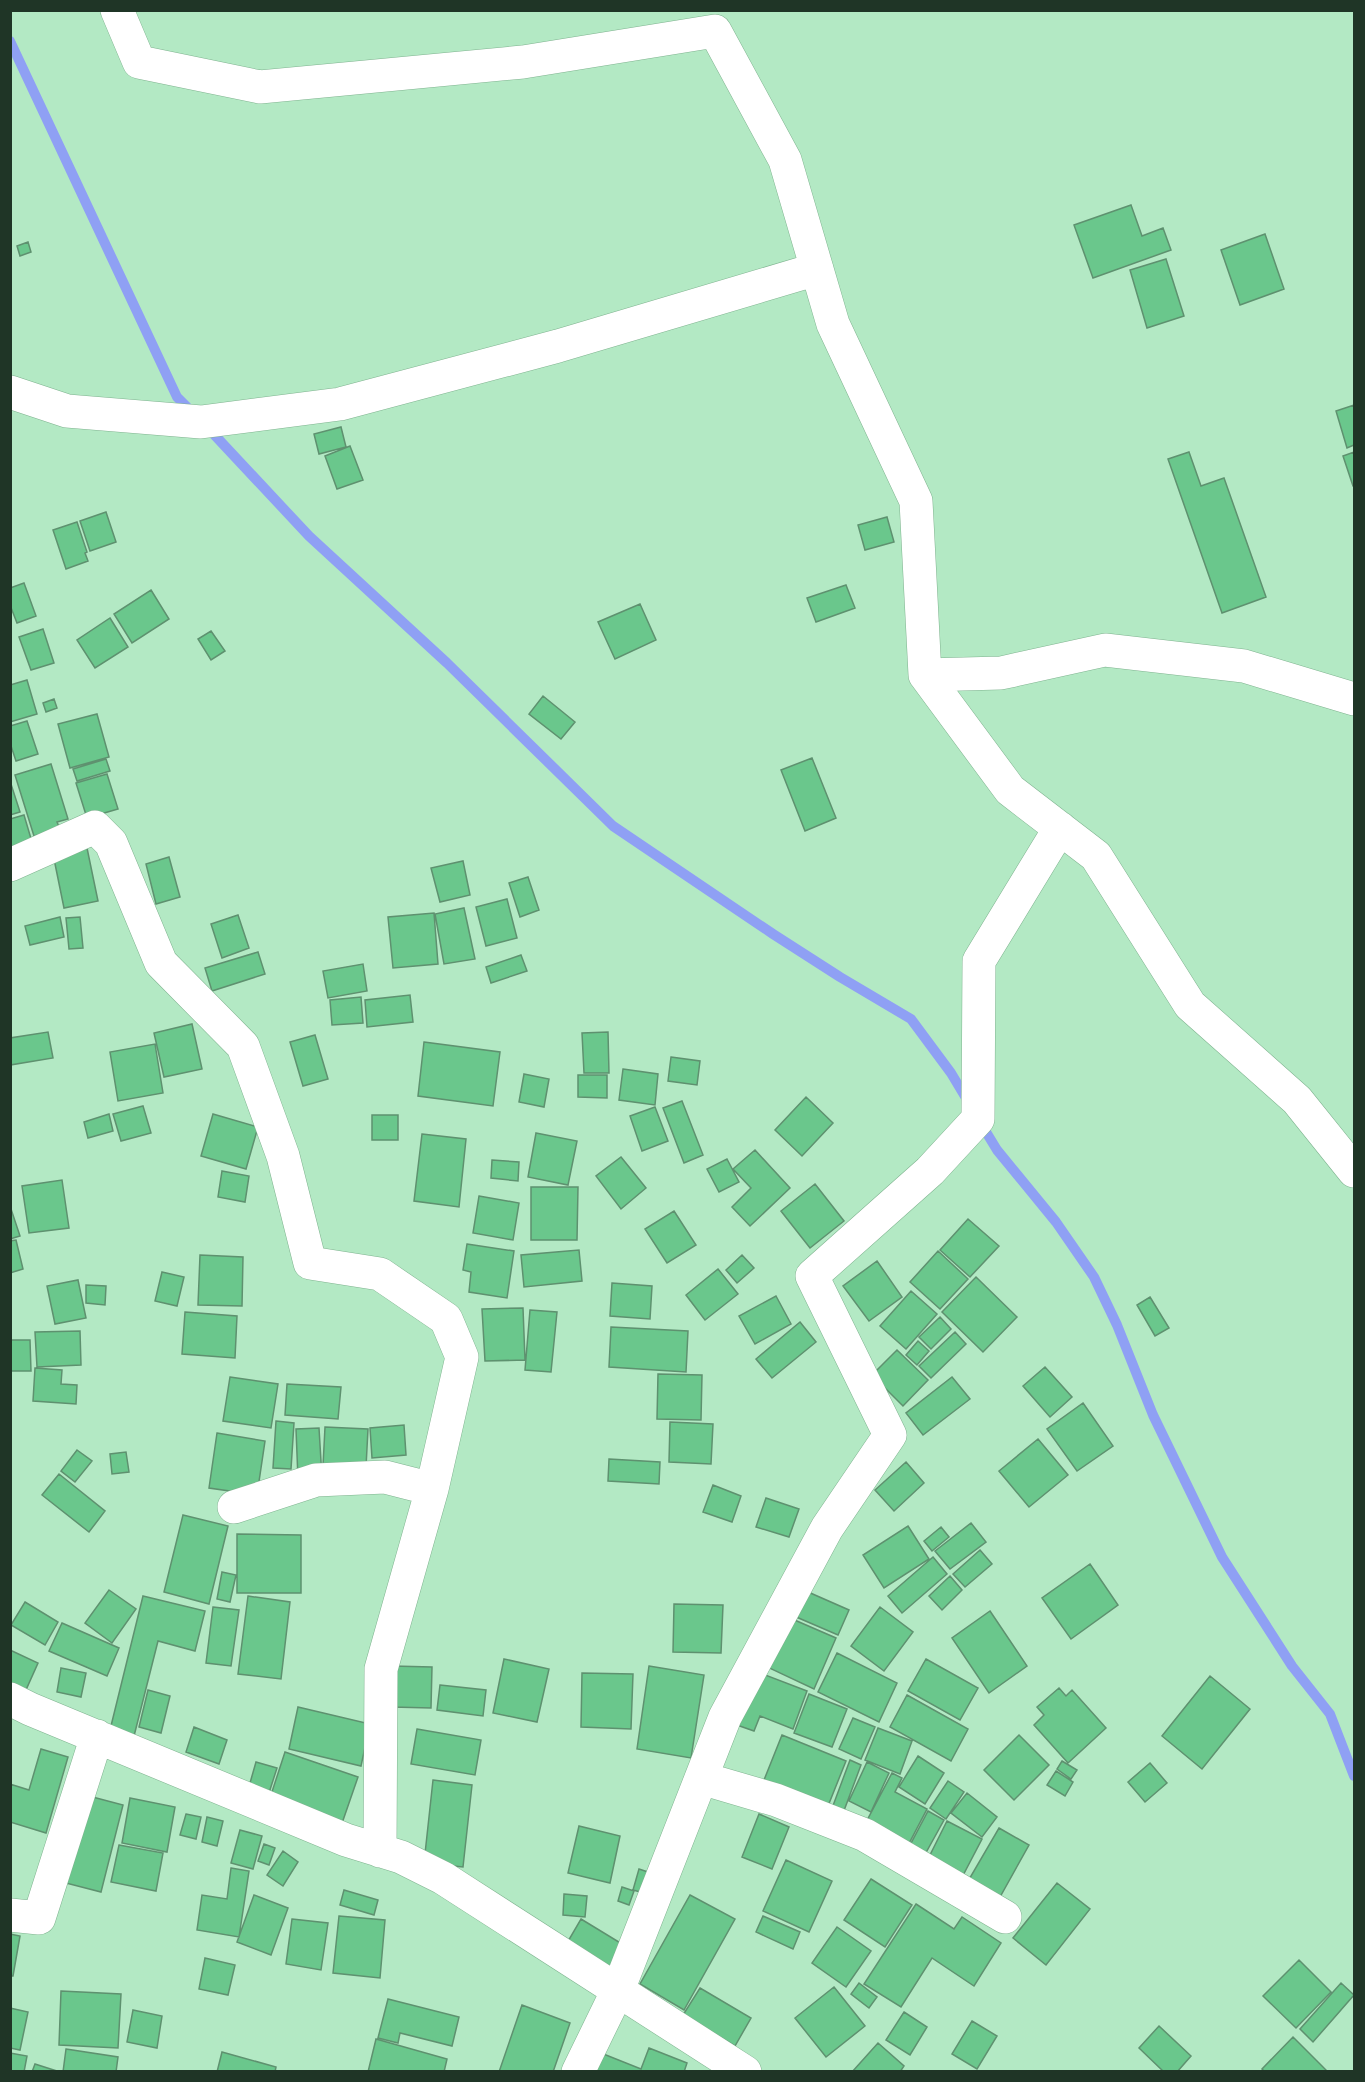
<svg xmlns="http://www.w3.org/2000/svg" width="1365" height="2082" font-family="'PT Sans Narrow',sans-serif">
<rect width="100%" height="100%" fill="#b3e9c4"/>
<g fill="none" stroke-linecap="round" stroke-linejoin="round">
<!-- stream -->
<path stroke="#8fa0f4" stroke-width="10" d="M10,41L177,397L193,413
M208,428L309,536L447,663L613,826L773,934L840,977L911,1019L951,1073L969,1103
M980,1122L997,1150L1056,1222L1094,1277L1117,1325L1153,1415L1222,1557L1292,1666L1330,1714L1354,1776"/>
</g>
<!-- building -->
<path fill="#6ac78c" stroke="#5e916f" stroke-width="1.5" d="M1131,205L1142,236L1163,228L1171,250L1093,278L1074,225Z
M1265,234L1284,289L1240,305L1221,250Z
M28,242L31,252L20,256L17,246Z
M1166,259L1184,316L1147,328L1130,270Z
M1354,405V445L1347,448L1336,411Z
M341,427L346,447L319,454L314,434Z
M350,446L363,480L337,489L325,456Z
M1189,452L1201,486L1224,478L1266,597L1222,613L1168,459Z
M1354,452V486H1353L1343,456Z
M106,512L116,542L90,551L80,521Z
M887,517L894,542L865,550L858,525Z
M77,522L87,552L85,553L88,561L66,569L53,530Z
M24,583L36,616L17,623L10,605V588Z
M846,585L855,608L816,622L807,598Z
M151,590L169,619L132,643L114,614Z
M640,604L656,640L615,659L598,622Z
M110,618L128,647L95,668L77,640Z
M43,629L54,663L31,670L19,637Z
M211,631L225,651L211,660L198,639Z
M27,680L37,714L10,722V685Z
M543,696L575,722L561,739L529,714Z
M54,699L57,708L46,712L43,703Z
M97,714L109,757L70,768L58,724Z
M27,721L38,754L16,761L10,743V726Z
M812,758L836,818L805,831L781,770Z
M106,759L110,771L77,781L73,769Z
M51,764L68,819L57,822L60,829L34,836L15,775Z
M107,774L118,809L87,818L76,783Z
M10,781L20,812L10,815Z
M24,815L32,842L10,848V819Z
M87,848L98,901L64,908L53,854Z
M169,857L180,897L156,904L146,864Z
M463,861L470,895L440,902L431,868Z
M528,877L539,910L520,917L509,883Z
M507,899L517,938L486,946L476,907Z
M464,908L475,959L444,964L435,914Z
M434,913L438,964L393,968L388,917Z
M238,915L249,948L222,958L211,924Z
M60,917L64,937L30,945L25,926Z
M80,917L83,948L69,949L66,918Z
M258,952L265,974L212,991L205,968Z
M521,955L527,971L491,983L486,967Z
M363,964L367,991L328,998L323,971Z
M410,995L413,1022L367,1027L365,1000Z
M361,997L363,1023L332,1025L330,1000Z
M192,1024L202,1069L164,1077L154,1033Z
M48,1032L53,1058L10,1065V1038Z
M608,1032L609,1073H584L582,1033Z
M315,1035L328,1079L303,1086L290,1042Z
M424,1042L500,1052L493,1106L418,1096Z
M155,1044L163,1093L118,1101L110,1052Z
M671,1057L700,1061L697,1085L668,1081Z
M623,1069L658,1074L655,1105L619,1100Z
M524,1074L549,1079L544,1107L519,1102Z
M578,1075H607V1098L578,1097Z
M806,1097L833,1123L802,1156L775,1130Z
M682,1101L703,1155L684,1163L663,1108Z
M143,1106L151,1133L121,1141L113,1114Z
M655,1107L668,1141L642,1151L630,1116Z
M109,1114L113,1131L88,1138L84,1122Z
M213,1114L258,1127L246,1169L201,1156Z
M372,1115H398V1140H372Z
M536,1133L577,1141L568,1185L528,1177Z
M422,1134L466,1139L459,1207L414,1201Z
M755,1150L790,1188L750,1226L732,1207L751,1188L733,1169Z
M621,1157L646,1188L621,1209L596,1176Z
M727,1159L739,1182L719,1192L707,1169Z
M492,1160L519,1162L518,1181L491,1178Z
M222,1171L249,1176L245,1202L218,1197Z
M62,1180L69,1228L29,1233L22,1186Z
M815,1184L844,1221L810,1248L781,1211Z
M531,1187H578L577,1240H531Z
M479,1196L519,1203L513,1240L473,1233Z
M10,1206L20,1236L10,1239Z
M674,1211L696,1245L667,1263L645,1229Z
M968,1219L999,1246L970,1277L940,1250Z
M16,1240L23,1269L10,1273V1241Z
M467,1244L514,1251L507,1298L469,1292L471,1272L463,1270Z
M579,1250L582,1281L524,1287L521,1255Z
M938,1251L968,1279L940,1309L910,1282Z
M200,1255L243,1257L242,1306L198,1305Z
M742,1255L754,1268L737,1283L726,1270Z
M877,1261L902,1297L869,1321L843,1286Z
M718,1269L738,1294L705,1320L686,1295Z
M162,1272L184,1277L177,1306L155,1301Z
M976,1277L1017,1317L983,1352L942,1312Z
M78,1280L86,1318L55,1324L47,1286Z
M612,1283L652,1286L650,1319L610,1316Z
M86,1285L106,1286L105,1305L86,1303Z
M911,1291L937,1314L906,1349L880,1326Z
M776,1296L791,1324L755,1344L739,1316Z
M1150,1297L1169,1328L1155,1336L1137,1305Z
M523,1308L525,1360L485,1361L482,1309Z
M530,1310L557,1312L551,1372L525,1370Z
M185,1312L237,1316L235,1358L182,1354Z
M940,1317L951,1329L931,1349L919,1337Z
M800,1322L816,1342L772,1378L756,1359Z
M611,1327L688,1331L686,1372L609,1367Z
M80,1331L81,1365L37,1367L35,1332Z
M955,1332L966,1344L931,1378L919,1366Z
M10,1340H30L31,1371H10Z
M918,1341L929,1351L917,1365L906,1355Z
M897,1350L928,1380L903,1406L872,1375Z
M1045,1367L1072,1397L1050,1417L1023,1386Z
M35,1368L62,1370L61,1384L77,1385L76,1404L33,1401Z
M658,1374L702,1375L701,1420L657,1419Z
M230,1377L278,1384L271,1428L223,1421Z
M952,1377L970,1399L923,1435L906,1413Z
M287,1384L341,1387L338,1419L285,1415Z
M1083,1403L1113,1446L1077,1471L1047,1429Z
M276,1421L294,1423L291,1469L273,1468Z
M670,1422L713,1424L711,1464L669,1462Z
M404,1425L406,1455L372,1458L370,1428Z
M325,1427L368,1429L366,1467L323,1466Z
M319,1428L322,1478L298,1479L296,1429Z
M217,1433L265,1441L257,1495L209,1488Z
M1038,1439L1068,1475L1029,1507L999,1471Z
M77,1450L92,1461L75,1482L61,1471Z
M126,1452L129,1472L112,1474L110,1454Z
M609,1459L660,1462L659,1484L608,1481Z
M906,1462L924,1483L894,1511L875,1490Z
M59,1474L105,1511L89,1532L42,1495Z
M713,1485L741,1496L732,1522L703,1512Z
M766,1498L799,1509L789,1537L756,1527Z
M183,1515L228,1526L209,1604L164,1592Z
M971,1523L986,1542L950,1569L935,1551Z
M908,1526L929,1559L884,1588L863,1555Z
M941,1527L949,1537L932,1551L924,1541Z
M237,1534L301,1535V1593H237Z
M980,1550L992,1564L965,1587L953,1574Z
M933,1557L947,1574L902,1613L888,1596Z
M1090,1564L1118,1605L1071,1639L1042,1598Z
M222,1572L236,1575L230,1602L217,1599Z
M950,1576L962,1590L942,1610L929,1596Z
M799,1588L849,1610L838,1635L787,1613Z
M109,1590L136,1609L112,1643L85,1623Z
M143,1596L205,1611L195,1651L158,1641L133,1740L109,1734Z
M248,1596L290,1602L281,1679L238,1674Z
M25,1602L58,1622L45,1645L11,1625Z
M674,1604L723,1605L721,1653L673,1652Z
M213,1607L239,1610L231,1666L206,1663Z
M880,1607L913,1632L884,1671L851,1646Z
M990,1611L1027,1666L989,1693L952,1638Z
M783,1615L836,1638L814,1689L761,1664Z
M62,1623L119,1648L107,1676L49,1651Z
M10,1650L38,1663L21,1701L10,1697Z
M837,1653L897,1683L879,1722L818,1692Z
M504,1659L549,1669L537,1722L493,1713Z
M926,1659L978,1688L960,1720L908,1691Z
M392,1666L432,1667L431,1708L392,1707Z
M649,1666L704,1675L691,1758L637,1749Z
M61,1668L86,1673L81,1697L57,1692Z
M755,1671L807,1691L793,1729L760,1716L754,1731L734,1724Z
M582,1673L633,1674L631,1729L581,1727Z
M1210,1676L1250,1709L1202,1769L1162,1736Z
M440,1685L486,1690L483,1716L437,1710Z
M1059,1688L1066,1696L1072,1690L1106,1728L1068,1763L1034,1725L1044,1715L1037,1707Z
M148,1690L170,1696L161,1733L139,1727Z
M809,1694L847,1709L832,1747L794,1733Z
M907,1695L968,1729L951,1761L890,1727Z
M298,1707L370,1724L361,1766L289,1749Z
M853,1718L875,1727L861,1759L839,1749Z
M194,1727L227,1740L219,1764L186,1752Z
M878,1728L912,1741L900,1774L865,1760Z
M417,1729L481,1740L475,1775L411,1764Z
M782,1735L846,1761L826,1811L762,1785Z
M1019,1735L1049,1765L1014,1800L984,1770Z
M41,1749L68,1757L46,1833L10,1822V1784L29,1790Z
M285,1752L358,1777L340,1829L268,1804Z
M918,1756L944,1773L925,1804L899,1787Z
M850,1760L861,1765L842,1816L831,1811Z
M1062,1761L1077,1770L1071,1779L1057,1769Z
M256,1762L277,1768L268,1796L248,1790Z
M867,1762L889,1773L871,1812L849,1801Z
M1150,1763L1167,1783L1145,1802L1128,1782Z
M1056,1771L1073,1782L1065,1796L1047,1785Z
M892,1773L902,1778L895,1792L927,1809L905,1851L863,1828Z
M433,1780L472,1785L463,1867L424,1863Z
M948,1781L964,1792L946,1819L930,1808Z
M967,1793L997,1817L982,1837L951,1813Z
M85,1795L123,1805L101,1892L62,1882Z
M130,1798L175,1807L167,1852L122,1843Z
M928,1811L944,1820L923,1858L908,1849Z
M186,1814L201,1817L196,1839L180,1835Z
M759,1814L789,1827L772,1869L742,1857Z
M207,1817L223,1821L217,1846L202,1842Z
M947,1821L982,1839L959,1883L925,1865Z
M579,1826L620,1836L610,1883L568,1873Z
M999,1828L1029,1845L995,1906L964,1888Z
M240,1830L262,1836L253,1869L231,1863Z
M264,1844L275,1848L269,1865L258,1861Z
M119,1845L163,1853L156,1891L111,1882Z
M283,1851L298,1862L283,1886L267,1875Z
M786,1860L832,1881L809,1932L763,1911Z
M231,1868L249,1871L239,1937L197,1930L202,1895L227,1899Z
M639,1869L657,1875L651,1895L633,1890Z
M871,1879L912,1905L885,1947L844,1920Z
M1057,1883L1090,1909L1046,1965L1013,1938Z
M622,1887L634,1891L629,1905L618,1901Z
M344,1890L378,1900L374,1915L340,1905Z
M564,1894L587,1896L585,1917L563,1915Z
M254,1895L288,1908L271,1955L237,1942Z
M690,1895L735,1919L684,2010L640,1984Z
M916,1904L954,1929L962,1917L1001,1943L974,1986L932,1958L901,2007L864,1984Z
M339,1916L385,1920L380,1978L333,1973Z
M763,1916L800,1932L793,1949L756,1932Z
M292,1919L328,1923L321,1970L286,1964Z
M581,1919L632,1950L618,1973L567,1943Z
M837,1927L871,1951L846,1987L812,1963Z
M10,1934L20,1936L13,1976H10Z
M205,1958L235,1965L228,1995L199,1989Z
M1299,1960L1331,1992L1296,2028L1263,1996Z
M859,1983L877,1997L869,2008L851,1994Z
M1341,1983L1354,1995L1313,2042L1300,2029Z
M834,1987L865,2026L826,2057L795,2018Z
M700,1988L751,2018L735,2046L683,2015Z
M61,1991L121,1994L118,2048L59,2045Z
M388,1999L459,2017L452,2046L400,2033L398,2043L378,2038Z
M522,2005L570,2023L553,2072H499Z
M10,2008L28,2012L20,2050L10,2048Z
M133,2010L162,2016L157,2048L127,2042Z
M904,2012L927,2027L910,2055L886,2040Z
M972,2021L997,2036L977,2069L952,2054Z
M1159,2026L1191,2056L1177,2072H1164L1139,2048Z
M1293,2037L1327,2071V2072H1265L1262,2069Z
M376,2039L447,2059L444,2072H368Z
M878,2043L904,2066L900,2072H852Z
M649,2048L687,2063L684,2072H594L601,2053L641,2069Z
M66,2049L118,2057L116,2072H63Z
M222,2052L276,2067L275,2072H217Z
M10,2053L27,2056L24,2072H10Z
M35,2064L60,2072H32Z"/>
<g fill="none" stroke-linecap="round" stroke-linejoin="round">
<!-- minor casing -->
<g stroke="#7fb38f" stroke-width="34">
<path id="minor" d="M117,10L139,62L260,87L523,62L715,31L785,160L833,324L916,501L925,675L1010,790L1096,856L1190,1005L1297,1100L1354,1171
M10,392L67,411L201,422L340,404L558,346L817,269
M925,675L1001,673L1105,650L1244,666L1354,699
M10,865L95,827L111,843L161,963L243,1046L283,1156L310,1263L380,1274L446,1319L462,1357L432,1489
M234,1507L316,1480L385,1477L432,1489L381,1669L380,1851
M10,1699L30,1709L346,1840L401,1857L443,1878L745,2072
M701,1778L776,1800L865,1835L1005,1917
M10,1915L39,1918L97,1736
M578,2072L618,1990L725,1717L827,1528L890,1435L812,1276L930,1171L978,1119L979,961L1060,828"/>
</g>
<!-- minor -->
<use href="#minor" stroke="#fff" stroke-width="33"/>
</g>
<!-- border -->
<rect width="1365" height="2082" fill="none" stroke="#1f3526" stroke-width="24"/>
</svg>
